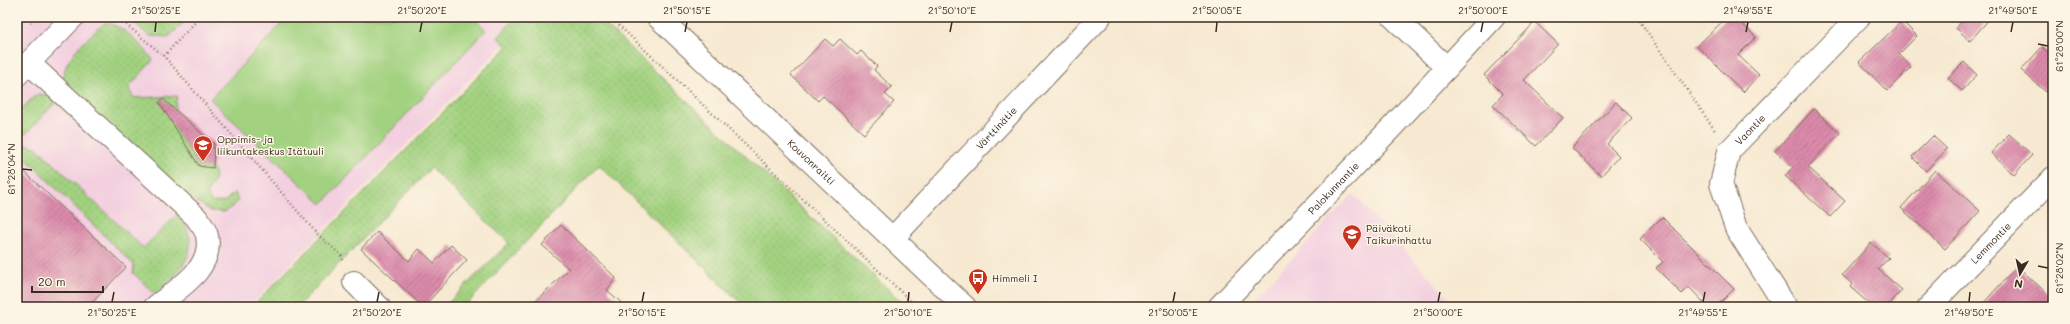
<svg xmlns="http://www.w3.org/2000/svg" width="2070" height="324" font-family="Mali,sans-serif">
<defs>
<pattern id="grass-dots" width="8" height="8" patternUnits="userSpaceOnUse"><rect width="8" height="8" fill="#a2d280"/><path d="M2 2h.1M6 6h.1" fill="none" stroke="#8cb46e" stroke-width="1.8" stroke-linecap="round"/></pattern>
<pattern id="building-hatch" width="6" height="6" patternUnits="userSpaceOnUse"><rect width="6" height="6" fill="#db8aaa"/><path d="M-1 1l2-2M0 6l6-6M5 7l2-2" fill="none" stroke="#b3718a"/></pattern>
</defs>
<rect width="100%" height="100%" fill="#fcf5e5"/>
<filter id="ink" filterUnits="userSpaceOnUse"><feTurbulence type="fractalNoise" baseFrequency=".025" numOctaves="2"/><feDisplacementMap in="SourceGraphic" scale="8" xChannelSelector="R" yChannelSelector="G"/><feConvolveMatrix kernelMatrix="1 2 1 2 8 2 1 2 1" color-interpolation-filters="sRGB"/></filter>
<filter id="wash" filterUnits="userSpaceOnUse"><feTurbulence type="fractalNoise" baseFrequency=".012" numOctaves="4" result="noise"/><feDisplacementMap in="SourceGraphic" scale="16" xChannelSelector="R" yChannelSelector="G"/><feGaussianBlur stdDeviation="0.9" result="paint"/><feColorMatrix in="noise" values="0 0 0 0 0 0 0 0 0 0 0 0 0 0 0 0 0 1.4 0 .05"/><feComposite in="paint" operator="in"/></filter>
<g filter="url(#wash)">
<rect width="100%" height="100%" fill="#f7e9d1"/>
<!-- built -->
<path fill="#f3cfe0" d="M17,17H530L249,307H17Z
M1353,194L1457,307H1246Z"/>
<!-- grass -->
<path fill="url(#grass-dots)" stroke="#6e7e4f" d="M127,17H189L169,37L150,36Z
M515,17H597L907,307H745L599,165L464,307H444L509,243L431,168L297,307H252L507,47L498,38Z
M104,23C123,24 142,45 153,60L130,86L129,90L134,98L177,96L173,125L199,166L213,168L215,179L207,193L211,202H224L235,192L238,202L225,212L211,211L164,181L63,82C63,56 87,40 104,23Z
M37,94L49,95L56,102L26,134L17,131V113Z
M20,143L36,147L143,248L177,215C207,248 180,271 156,295L133,273L134,265L17,150V146Z"/>
<!-- park -->
<path fill="#a2d280" stroke="#6e7e4f" d="M288,17H472L486,30L322,204L210,99Z"/>
<g id="blocks">
<!-- building -->
<path fill="url(#building-hatch)" d="M1727,17H1735L1756,37L1738,55L1759,75L1743,92L1697,46Z
M1965,17H1991L1970,41L1956,28Z
M1902,21L1917,36L1899,54L1911,67L1887,91L1859,62Z
M1535,22L1558,44L1524,80L1563,118L1536,146L1493,105L1503,94L1484,75Z
M825,39L833,46L840,39L857,55L861,51L877,66L874,70L892,87L885,94L894,102L864,134L823,96L818,101L791,75Z
M2042,47L2053,57V98L2021,70Z
M1964,62L1977,75L1962,91L1948,78Z
M163,99L214,144L213,168L199,166L159,102Z
M1616,102L1632,118L1607,144L1619,156L1601,176L1572,148Z
M1814,109L1840,133L1808,167L1845,201L1830,217L1785,176L1793,167L1775,151Z
M2009,134L2032,155L2014,175L1991,153Z
M1933,136L1947,149L1926,171L1912,157Z
M17,165L126,267L88,307H17Z
M1935,170L1980,211L1945,249L1901,208Z
M1662,217L1734,289L1716,307H1708L1689,287L1682,294L1656,268L1663,262L1640,239Z
M561,225L616,278L607,290L626,307H529L569,269L542,245Z
M377,232L409,261L419,249L434,263L451,245L467,260L423,307L361,249Z
M1871,243L1889,258L1878,269L1902,290L1887,307H1873L1850,287L1852,284L1842,275Z
M2017,266L2053,299V307H1980Z"/>
</g>
</g>
<g filter="url(#ink)">
<use href="#blocks" fill-opacity="0" stroke="#7d6d5d" stroke-width="1"/>
<g fill="none" stroke-linecap="round" stroke-linejoin="round">
<!-- minor casing -->
<g stroke="#7d6d5d" stroke-width="24">
<g id="minor">
<path id="s1" d="M658,17L965,307"/>
<path d="M1393,17L1447,68"/>
<path d="M29,63L196,217C199,222 206,229 207,236C214,269 177,289 155,307"/>
<path d="M17,75L73,17"/>
<path id="s2" d="M893,238L1100,17"/>
<path d="M354,282L379,307"/>
<path id="s3" d="M1219,307L1392,127L1494,17"/>
<path id="s4" d="M1786,307L1736,228L1721,184L1729,151L1859,17"/>
<path id="s5" d="M1929,307L2053,178"/>
</g>
</g>
<!-- path -->
<path stroke="#7d6d5d" stroke-width="2.5" stroke-dasharray="1 3" stroke-linecap="butt" d="M25,17L34,25
M117,17L164,56L318,235L341,255L344,262
M610,17L917,307
M1364,17L1370,22
M1637,17L1716,132
M164,56L200,17"/>
<!-- minor -->
<use href="#minor" stroke="#fff" stroke-width="22"/>
</g>
</g>
<!-- ticks -->
<path fill="none" stroke="#3b2a1e" stroke-width="1.5" d="M155,32L156,22M420,32L422,22M685,32L687,22M950,32L952,22M1216,32L1217,22M1481,32L1483,22M1746,32L1748,22M2011,32L2013,22M2038,44L2048,46M22,169L32,170M2038,266L2048,268M112,302L114,292M377,302L379,292M642,302L644,292M908,302L909,292M1173,302L1175,292M1438,302L1440,292M1703,302L1705,292M1969,302L1970,292"/>
<!-- icons -->
<defs>
<g id="school-pin" transform="scale(1)"><path d="M0 17L-7.5 6A9.5 9.5 0 1 1 7.5 6Z" fill="#c8321e" stroke="#fcf5e5"/><path d="M0-5L7-2L0 1L-7-2ZM-4 1L0 2.5L4 1V4Q0 6-4 4Z" fill="#fff"/></g>
<g id="bus-pin" transform="scale(1)"><path d="M0 17L-7.5 6A9.5 9.5 0 1 1 7.5 6Z" fill="#c8321e" stroke="#fcf5e5"/><path d="M-5-6H5V4H4V6H2V4H-2V6H-4V4H-5ZM-3.5-4V0h7V-4ZM-3.5 1.2v1.5H-2V1.2ZM2 1.2v1.5H3.5V1.2Z" fill="#fff"/></g>
</defs>
<g fill-rule="evenodd">
<use href="#school-pin" x="203" y="145"/>
<use href="#school-pin" x="1352" y="234"/>
<use href="#bus-pin" x="978" y="278"/>
</g>
<g text-anchor="middle" dominant-baseline="central" stroke-width="3" stroke-linejoin="round" paint-order="stroke">
<!-- street labels -->
<g font-size="10" fill="#3b2a1e" stroke="#fcf5e5">
<text stroke="none"><textPath href="#s2" startOffset="151">Värttinätie</textPath></text>
<text stroke="none"><textPath href="#s4" startOffset="204">Vaontie</textPath></text>
<text stroke="none"><textPath href="#s1" startOffset="211">Kouvonraitti</textPath></text>
<text stroke="none"><textPath href="#s3" startOffset="165">Palokunnantie</textPath></text>
<text stroke="none"><textPath href="#s5" startOffset="89">Lemmontie</textPath></text>
</g>
<!-- poi labels -->
<g font-size="10" fill="#3b2a1e" stroke="#fcf5e5" text-anchor="start">
<text x="217" y="139">Oppimis- ja<tspan x="217" dy="12">liikuntakeskus Itätuuli</tspan></text>
<text x="1366" y="228">Päiväkoti<tspan x="1366" dy="12">Taikurinhattu</tspan></text>
<text x="992" y="278">Himmeli I</text>
</g>
</g>
<!-- margin -->
<rect width="2070" height="324" fill="none" stroke="#fcf5e5" stroke-width="44"/>
<!-- north arrow -->
<g transform="translate(2020 274) rotate(189)" stroke="#fcf5e5" stroke-width="3" paint-order="stroke">
<path d="M0-3L7 15L0 10L-7 15Z" fill="#3b2a1e"/>
<text y="-6" font-size="11" font-weight="bold" text-anchor="middle" fill="#3b2a1e">N</text>
</g>
<!-- scale -->
<path d="M32 286v6h71v-6" fill="none" stroke="#3b2a1e" stroke-width="2"/>
<text x="38" y="286" font-size="12" fill="#3b2a1e" stroke="#fcf5e5" stroke-width="3" paint-order="stroke">20 m</text>
<rect x="22" y="22" width="2026" height="280" fill="none" stroke="#3b2a1e" stroke-width="1.5"/>
<g font-size="10" text-anchor="middle" fill="#3b2a1e">
<text x="156" y="14">21°50'25"E</text>
<text x="422" y="14">21°50'20"E</text>
<text x="687" y="14">21°50'15"E</text>
<text x="952" y="14">21°50'10"E</text>
<text x="1217" y="14">21°50'05"E</text>
<text x="1483" y="14">21°50'00"E</text>
<text x="1748" y="14">21°49'55"E</text>
<text x="2013" y="14">21°49'50"E</text>
<text transform="translate(2059 46) rotate(-90)" y="4">61°28'00"N</text>
<text transform="translate(11 169) rotate(-90)" y="4">61°28'04"N</text>
<text transform="translate(2059 268) rotate(-90)" y="4">61°28'02"N</text>
<text x="112" y="316">21°50'25"E</text>
<text x="377" y="316">21°50'20"E</text>
<text x="642" y="316">21°50'15"E</text>
<text x="908" y="316">21°50'10"E</text>
<text x="1173" y="316">21°50'05"E</text>
<text x="1438" y="316">21°50'00"E</text>
<text x="1703" y="316">21°49'55"E</text>
<text x="1969" y="316">21°49'50"E</text>
</g>
</svg>
